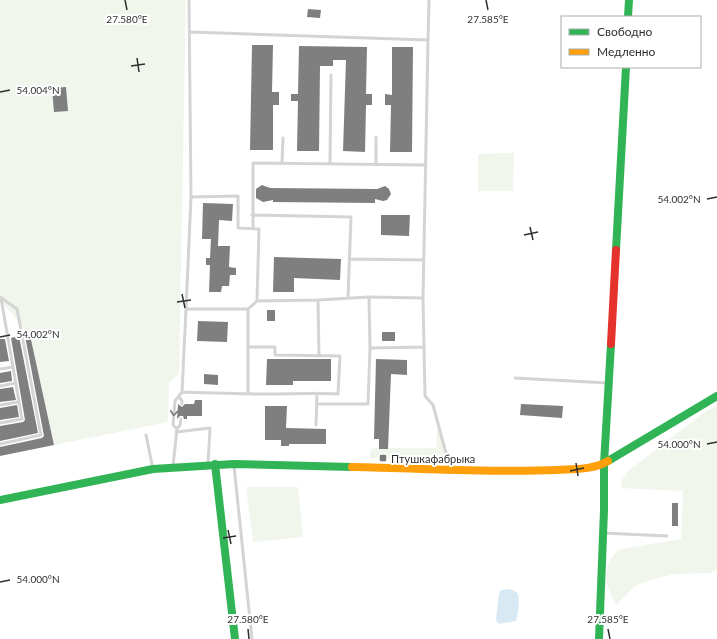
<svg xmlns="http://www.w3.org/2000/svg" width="717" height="639" font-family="Lato,sans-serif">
<rect width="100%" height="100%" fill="#fff"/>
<!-- green -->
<path fill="#f1f6ec" d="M0,0H186L179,374L169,383L168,422L54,445L30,335L0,300Z
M514,153L513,191H478V154Z
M717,406V570L710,573L675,574L650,580L635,586L616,605C605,586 601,568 618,550L681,539L683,491L621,488L622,480L628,471L706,411Z
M438,422L444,446L443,461L370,458V451L373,448H436Z
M246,487H298L303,537L253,542Z"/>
<!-- water -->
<path fill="#d8e9f4" d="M509,589C512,590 516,591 518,594C520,599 518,616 516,621L499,624L497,622L496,619L499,594L501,590Z"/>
<!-- building -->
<path fill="#7f7f7f" d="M308,9L321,10L320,18L307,17Z
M252,45H273L272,92H279V105H273V150H250Z
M299,46L367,47L366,94H372V105H366L365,152L343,151L346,60H333V66H320L319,151H297L298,101H291V94H298Z
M392,47H413L412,152H390L391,105H385V94L392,95Z
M66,87L68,111L54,112L52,88Z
M262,185L270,188L377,189L385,186L389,189L391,194L387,200L383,201L375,199V203L273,202V200L263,202L256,198V189Z
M203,203L233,204L232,221L219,220L218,246H230L229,267L236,268V275H230L229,286H222L221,292H209L210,265H206V258H210L211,239H202Z
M381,215H410L409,236L381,235Z
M274,257L341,259L340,280L294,278V292H273Z
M267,310H275V321H267Z
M198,321L228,322L227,342L197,341Z
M382,332H395V341H382Z
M30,335L54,445L0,456V447L42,438L44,436L25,336Z
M19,336L38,433L0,441V426L23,422L25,420L11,338Z
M0,339H5L9,361L0,362Z
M267,359H331V381H293V385H266Z
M376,359L407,360V375L391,374L388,449H379V439H374Z
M11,371L12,381L0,383V373Z
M204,374L218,375V385L204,384Z
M13,387L16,400L0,402V389Z
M195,400H202V416H187V419H184L183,416H180L177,419L178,404L182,407L185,404H194Z
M521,404L563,406L562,418L520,415Z
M17,405L19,417L0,420V408Z
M265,406H287L286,428L326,429V444H289V446H281V440H265Z
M672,503H678V526H672Z"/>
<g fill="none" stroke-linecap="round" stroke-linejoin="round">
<!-- lane -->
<path stroke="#d4d4d4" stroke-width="3" d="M189,0L191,197L186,309H248L257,301L259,229L238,228V196L191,197
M190,32L428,40L429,0
M282,163L283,138
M330,164L331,75
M376,165V137
M252,215L351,217L348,298
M253,229V163L425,165
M349,259L424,260
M0,297L17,309L41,435L0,444
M369,297L370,348L424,347
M423,298L425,396L433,405L450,468
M318,300L369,297L423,298L428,40
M257,301L318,300L319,355
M248,309V347
M0,369L13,367
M515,378L608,383
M0,386L16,383
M182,392C210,393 238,394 266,394C290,394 314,393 338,394L340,356L275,355V347H248V394
M179,397L182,401V404
M317,404H368L370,348
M0,405L19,402
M0,423L22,419L1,298
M316,425L317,393
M177,429L173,425L175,401L182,392L186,309
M176,432L210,428L208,465
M146,435L153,469
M173,466L177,429L180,425L181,419
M234,466L252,639
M603,533L667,536"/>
<!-- fast -->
<path stroke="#30b455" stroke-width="8" d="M628,17L629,0
M616,250L626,67
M608,461L717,396
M215,464L235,639
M0,500L153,469L234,464L352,467
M599,639L604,510V464L611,344"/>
<!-- slow -->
<path stroke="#ff9f0a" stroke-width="8" d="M352,467C421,468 489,473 557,470C574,469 593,470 608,461"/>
<!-- jam -->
<path stroke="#e5322d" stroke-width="8" d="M611,344L616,250"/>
</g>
<!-- one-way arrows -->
<defs><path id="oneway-chevron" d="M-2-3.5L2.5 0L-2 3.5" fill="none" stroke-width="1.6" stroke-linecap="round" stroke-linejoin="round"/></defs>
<use stroke="#7a7a7a" href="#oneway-chevron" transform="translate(174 413) rotate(94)"/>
<!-- ticks -->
<path fill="none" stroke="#303030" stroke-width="1.5" d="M125,0L127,10M486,0L488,10M137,58L139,72M131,66L145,64M0,92L10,90M707,199L717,197M530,227L533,240M524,235L538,232M182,294L185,308M177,302L191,300M0,337L10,335M707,444L717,442M576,463L578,476M570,471L584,468M228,530L231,544M223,538L236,536M0,582L10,580M248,629L249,639M608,629L610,639"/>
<!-- markers -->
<rect fill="#787878" stroke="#fff" stroke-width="1.5" x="379" y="454" width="8" height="8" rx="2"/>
<g text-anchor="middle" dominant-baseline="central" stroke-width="4" stroke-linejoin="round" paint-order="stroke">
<!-- poi labels -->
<g font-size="11" fill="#303030" stroke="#fff" text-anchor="start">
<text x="391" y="458">Птушкафабрыка</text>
</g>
</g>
<g font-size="10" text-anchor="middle" fill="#303030" stroke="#fff" stroke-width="4" stroke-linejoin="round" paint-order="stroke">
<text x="127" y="23">27.580°E</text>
<text x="488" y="23">27.585°E</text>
<text x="38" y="94">54.004°N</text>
<text x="679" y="203">54.002°N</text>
<text x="38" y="338">54.002°N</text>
<text x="679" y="448">54.000°N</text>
<text x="38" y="583">54.000°N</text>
<text x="248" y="623">27.580°E</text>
<text x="608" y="623">27.585°E</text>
</g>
<!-- legend -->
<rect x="561" y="16" width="140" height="52" fill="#ffffff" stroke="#acacac"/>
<rect x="569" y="29" width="20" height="6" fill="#30b455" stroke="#acacac"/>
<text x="597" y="36" font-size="12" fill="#303030">Свободно</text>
<rect x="569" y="49" width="20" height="6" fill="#ff9f0a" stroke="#acacac"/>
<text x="597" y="56" font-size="12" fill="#303030">Медленно</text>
</svg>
